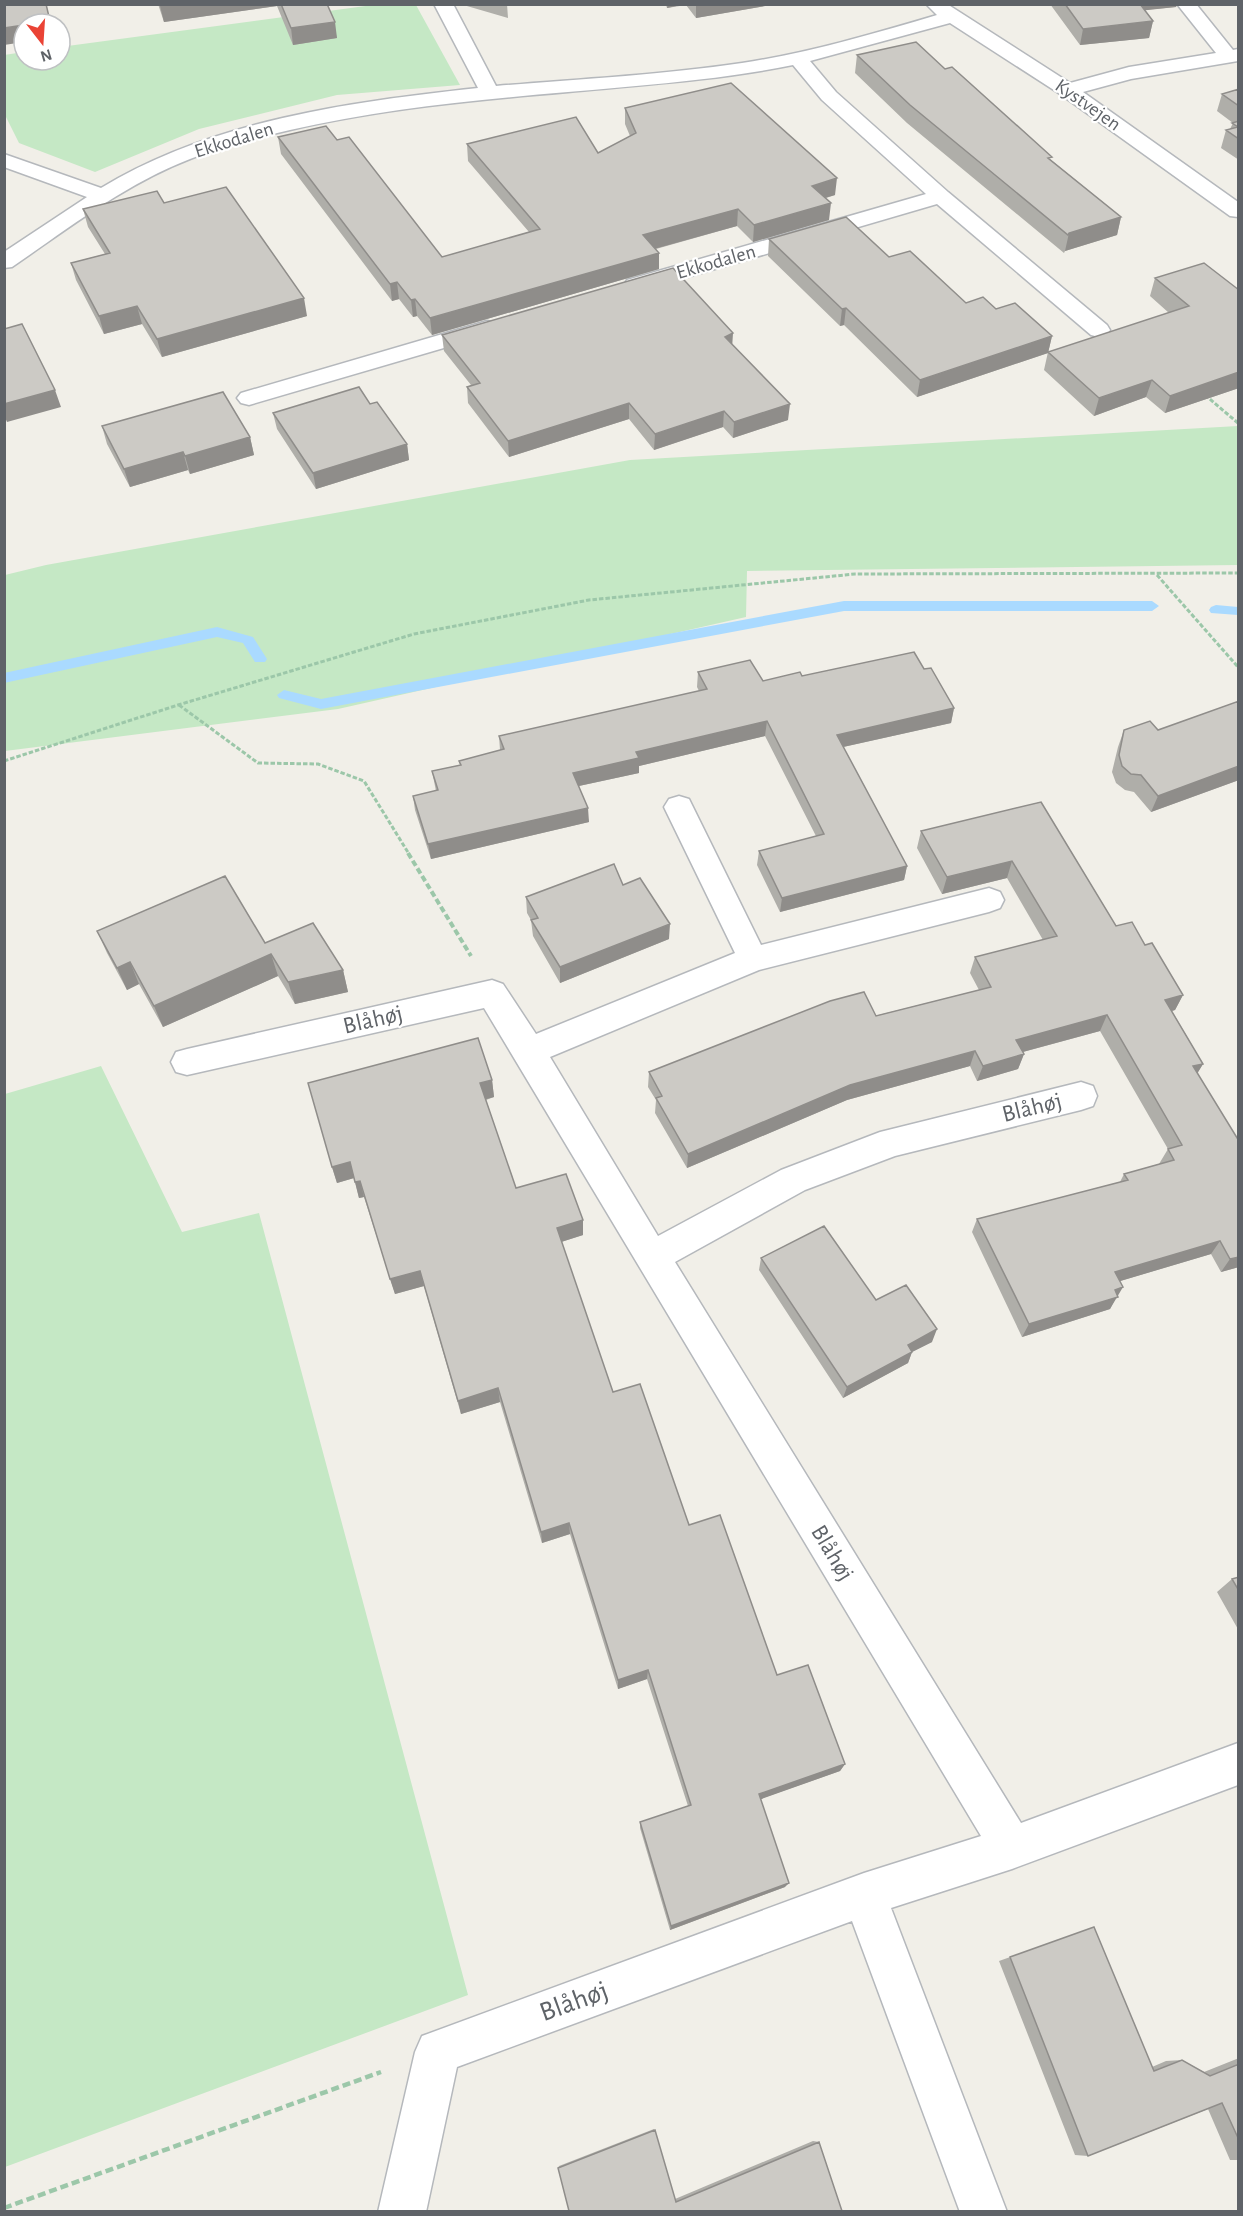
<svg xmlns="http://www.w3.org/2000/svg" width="1243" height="2216" font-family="'Alegreya Sans',sans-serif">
<rect width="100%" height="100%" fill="#f1efe8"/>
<!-- green -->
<path fill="#c5e8c5" d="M373,5H416L460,85L337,95L199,129L95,172L19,143L5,115L4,55L24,52V60H60V47Z
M1238,426V565L747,571L746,617L338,709L5,751V575L46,565L630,460Z
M101,1066L182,1232L259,1213L468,1995L5,2167V1094Z"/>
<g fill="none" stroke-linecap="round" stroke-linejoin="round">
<!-- stream -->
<path fill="#aadaff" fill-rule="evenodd" d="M844,601H1152L1159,606L1152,611H844L321,709L279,698L277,695L284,690L321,699Z
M1216,605L1238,607V615L1211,613L1209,610L1211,607Z
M217,627L253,637L267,659L265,662H255L243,643L217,637L4,683V673Z"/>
<!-- minor casing -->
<g stroke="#b5b8bc" stroke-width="3">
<path id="minor" d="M434,4H453L496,86C578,79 661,75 742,63C808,53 873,34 937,15L926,4H947L1070,83L1129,67L1216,53L1177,4H1196L1233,50L1238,49V61L1131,79L1083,92L1238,202V217L1230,216L1060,94L950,23L810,61L836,92L948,192L1107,325L1110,330L1107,335L1099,337L1091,335L937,204L643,290L635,292L627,290L624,285L627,280L926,194L822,100L793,65C719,80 643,85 568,92C475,100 381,109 290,130C256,138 222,146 190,159C125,184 69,228 12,267L4,268V252L87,197L4,167V154L101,188C213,120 350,102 478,88Z
M487,321L495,323L498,328L495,333L249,405L241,403L237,398L241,393Z
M679,796L689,799L761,945L989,888L1000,892L1004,900L1000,908L989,912L759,970L550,1057L658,1236L781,1170L880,1132L1081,1082L1093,1086L1097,1096L1093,1106L1081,1110L895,1156L805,1190L675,1262L1021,1823L1238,1743V1785L1012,1869L891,1908L1007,2212H960L852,1921L457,2067L426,2212H378L415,2052L422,2036L864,1873L981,1836L484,1008L187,1075L176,1072L171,1062L176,1052L187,1049L492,980L503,984L536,1034L735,953L664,807L669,799Z"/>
</g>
<!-- path-far2 -->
<path stroke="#9cc7a9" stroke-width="3" stroke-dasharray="4.5 2" stroke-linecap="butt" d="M1205,395L1238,423
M1157,575L1238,667
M179,705L258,763L318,764L364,781L409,854
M4,761L178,705L414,634L589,600L855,574L1238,573"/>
<!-- path-far1 -->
<path stroke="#9cc7a9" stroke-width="4" stroke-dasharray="6 3" stroke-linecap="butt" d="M408,853L471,956"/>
<!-- path -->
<path stroke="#9cc7a9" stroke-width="4.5" stroke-dasharray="8 4" stroke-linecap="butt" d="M4,2208L381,2072"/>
<!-- minor -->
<use href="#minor" fill="#fff" fill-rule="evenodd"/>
</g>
<!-- wall -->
<path fill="#afaea9" d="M158,4H327L337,38L293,45L277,6L164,22Z
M460,4H507L508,18Z
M661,4H765V6L696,18L686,5L667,8L666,5L662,6Z
M1050,4H1177L1176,7L1144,10L1153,21L1149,38L1080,45Z
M857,55L945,69L1051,160L1121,217L1117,235L1065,251L1064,253L907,123L855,73Z
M1239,89V160L1221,148L1226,130L1230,129L1233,123L1217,111L1222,94Z
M625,108L835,195L826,198L829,220L753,242L737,226L656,249L659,253V269L432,335L417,316L413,317L399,299L392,301L281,154L278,137L337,140L442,257L529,232L468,161L467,144L598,153L630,136L625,124Z
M164,203L307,316L162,357L142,324L104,334L76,280L71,263L105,254L88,227L83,209Z
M769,239L966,303L996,309L1052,336L1048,353L917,397L844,325L840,326L768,256Z
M1155,278L1239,290V388L1165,413L1146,397L1094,416L1044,370L1048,352L1169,313L1150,296Z
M442,335L732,344L788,420L733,438L723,427L654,450L629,419L509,457L468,403L467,387L471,385L444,351Z
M370,404L407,444L409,460L316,489L277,429L273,413Z
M102,426L250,437L254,455L190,474L188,470L130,487L107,444Z
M924,669L954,708L951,723L843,747L907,866L904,880L780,912L757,865L759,851L816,836L765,736L639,766V773L579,786L589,822L431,859L415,810L413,796L436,791L432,771L460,765L459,761L500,750L499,736L699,691L697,687L698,672L763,681L802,676Z
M1239,701V780L1151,812L1134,792L1125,790L1116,783L1112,772L1118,747L1124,730H1158Z
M1041,802L1116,926L1145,945L1183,995L1175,1010L1172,1011L1203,1064L1197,1073L1239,1267L1221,1272L1211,1254L1120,1281L1117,1295L1110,1309L1022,1337L972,1232L977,1219L1120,1182L1124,1174L1159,1164L1168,1149L1100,1031L1023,1052L1024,1054L1018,1069L977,1081L970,1066L847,1100L687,1168L655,1113L656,1100L648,1087L649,1072L979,990L970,973L975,957L1043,940L1007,878L942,894L917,848L921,831Z
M623,885L669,939L560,983L533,936L531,920L527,913L526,897Z
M97,931L265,943L343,970L348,992L295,1004L278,976L163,1027L139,984L127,990L107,953Z
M492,1080L494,1097L486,1100L516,1188L583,1220V1235L561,1242L613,1392L777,1675L845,1764L840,1771L760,1799L785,1887L670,1930L640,1828V1822L688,1806L647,1679L618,1689L570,1534L542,1543L500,1402L461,1414L424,1286L395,1294L364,1197L359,1198L354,1178L337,1183L332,1167Z
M761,1258L876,1300L932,1342L912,1352L908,1363L843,1398L759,1270Z
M1239,1577V1631L1217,1592L1232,1579Z
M1094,1927L1152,2067L1166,2061L1182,2060L1204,2072L1239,2058V2160H1230L1208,2109L1088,2156L1075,2155L999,1961Z
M654,2129L675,2199L813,2141L819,2142L842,2211H569L558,2168L559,2166Z"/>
<!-- shaded-wall -->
<path fill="#8f8d8a" d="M46,4L51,24H30Z
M168,4H277V6L164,22L160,6Z
M668,4H686L667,8Z
M699,4H765V6L696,18V5Z
M1130,4H1177L1176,7L1129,12Z
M1153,21L1149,38L1080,45L1083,29Z
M335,22L337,38L293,45L291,28Z
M24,25V42L4,45V28Z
M837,178L835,195L811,202L812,186Z
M831,203L829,220L753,242L754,225Z
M738,209L737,226L643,252V235Z
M1121,217L1117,235L1065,251L1069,233Z
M659,253V269L432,335L430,318Z
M397,282L399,299L392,301L390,284Z
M304,298L307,316L162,357L157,339Z
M415,299L417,316L413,317L411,300Z
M137,306L142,324L104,334L99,316Z
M846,308L844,325L840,326L842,309Z
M733,333L732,349L725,337Z
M1052,336L1048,353L917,397L920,380Z
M1239,372V388L1165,413L1170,396Z
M1152,380L1146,397L1094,416L1099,398Z
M55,390L61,407L7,422L4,415V404Z
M629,403V419L509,457L508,441Z
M790,404L788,420L733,438L734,422Z
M724,411L723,427L654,450L655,434Z
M250,437L254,455L190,474L185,456Z
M407,444L409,460L316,489L313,473Z
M183,452L188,470L130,487L124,469Z
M954,708L951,723L834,749L837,735Z
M767,721L765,736L639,766V773L574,787L573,773L636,752Z
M1239,766V780L1151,812L1158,796Z
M588,808L589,822L431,859L428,844Z
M1012,861L1007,878L942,894L947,877Z
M907,866L904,880L780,912L782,898Z
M670,924L669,939L560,983V967Z
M271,954L278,976L163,1027L154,1006Z
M130,962L139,984L127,990L117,968Z
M343,970L348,992L295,1004L288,982Z
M1183,995L1175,1010L1157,1015L1165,1000Z
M1107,1015L1100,1031L1011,1055L1016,1040Z
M975,1051L970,1066L847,1100L687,1168L688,1154L850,1085Z
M1024,1054L1018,1069L977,1081L983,1066Z
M1203,1064L1194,1079L1193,1066Z
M492,1080L494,1097L483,1100L480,1083Z
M350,1162L354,1178L337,1183L332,1167Z
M360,1181L364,1197L359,1198L355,1182Z
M583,1220V1235L558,1243L557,1228Z
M1220,1241L1211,1254L1107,1285L1115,1272Z
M1239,1257V1267L1221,1272L1230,1259Z
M420,1271L424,1286L395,1294L390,1279Z
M1123,1287L1110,1309L1022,1337L1029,1324Z
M937,1329L932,1342L912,1352L908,1363L843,1398L847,1387L908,1345Z
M498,1388L500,1402L461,1414L458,1401Z
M569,1523L570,1534L542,1543L541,1532Z
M648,1670L647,1679L618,1689V1680Z
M845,1764L840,1771L756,1801L759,1794Z
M789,1883L785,1887L670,1930L671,1926Z"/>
<!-- building -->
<path fill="#cccac5" stroke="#8f8d8a" stroke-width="1.5" d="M4,4H46L50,21L24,24V25L4,28Z
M281,4H327L335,22L291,28Z
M1065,4H1140L1153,21L1083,29Z
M916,42L945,69L952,67L1052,157L1048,158L1121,217L1069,233L1068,235L910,105L857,55Z
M731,83L837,178L812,186L831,203L754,225L738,209L643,235L659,253L430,318L415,299L411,300L397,282L390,284L278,137L326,126L337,140L349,137L442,257L540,229L467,144L576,117L598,153L636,133L625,108Z
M1239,89V106L1222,94Z
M1239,121V139L1226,130L1238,127L1232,123Z
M226,187L304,298L157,339L137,306L99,316L71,263L110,253L83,209L157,191L164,203Z
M846,217L889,257L910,251L966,303L983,297L996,309L1015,303L1052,336L920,380L846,308L842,309L769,239Z
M1204,263L1239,290V372L1170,396L1152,380L1099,398L1048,352L1189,306L1155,278Z
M673,268L733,333L725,337L790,404L734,422L724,411L655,434L629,403L508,441L467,387L480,383L442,335Z
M22,324L55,390L4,404V329Z
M359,387L370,404L377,402L407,444L313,473L273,413Z
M223,392L250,437L185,456L183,452L124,469L102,426Z
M914,652L924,669L931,668L954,708L837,735L907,866L782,898L759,851L824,834L767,721L636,752L639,758L573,773L588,808L428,844L413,796L438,790L432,771L461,765L459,761L504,749L499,736L707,689L698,672L750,660L763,681L800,672L802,676Z
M1239,701V766L1158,796L1141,775L1131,774L1122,766L1119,755L1124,730L1150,721L1158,730Z
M1041,802L1116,926L1132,922L1145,945L1152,943L1183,995L1165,1000L1203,1064L1193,1066L1239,1141V1257L1230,1259L1220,1241L1115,1272L1123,1287L1115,1290L1118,1297L1029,1324L977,1219L1128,1180L1124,1174L1174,1160L1168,1149L1182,1145L1107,1015L1016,1040L1024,1054L983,1066L975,1051L850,1085L688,1154L656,1098L662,1096L649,1072L830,1001L864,992L876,1016L991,987L975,957L1057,936L1012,861L947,877L921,831Z
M614,864L623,885L640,878L670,924L560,967L531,920L538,918L526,897Z
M225,876L265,943L313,923L343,970L288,982L271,954L154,1006L130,962L117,968L97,931Z
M478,1038L492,1080L480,1083L516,1188L566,1174L583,1220L557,1228L613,1392L640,1384L689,1525L720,1515L777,1675L808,1665L845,1764L759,1794L789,1883L671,1926L640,1822L691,1805L648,1670L618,1680L569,1523L541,1532L498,1388L458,1401L420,1271L390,1279L360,1181L355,1182L350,1162L332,1167L308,1083Z
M824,1226L876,1300L906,1285L937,1329L908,1345L912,1352L847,1387L761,1258Z
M1239,1577V1591L1232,1579Z
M1094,1927L1154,2071L1182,2060L1210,2076L1239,2064V2140L1222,2103L1088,2156L1010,1957Z
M655,2130L676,2202L819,2142L842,2211H569L558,2168Z"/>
<g text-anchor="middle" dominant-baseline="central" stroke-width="4.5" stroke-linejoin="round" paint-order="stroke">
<!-- far-street labels -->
<g font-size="20" fill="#5f6368" stroke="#fff">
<text transform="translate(1088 105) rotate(35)">Kystvejen</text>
<text transform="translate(234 140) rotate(-17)">Ekkodalen</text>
<text transform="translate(716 262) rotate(-16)">Ekkodalen</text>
</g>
<!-- street labels -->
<g font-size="24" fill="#5f6368" stroke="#fff">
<text transform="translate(373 1020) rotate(-13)">Blåhøj</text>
<text transform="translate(1032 1108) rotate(-14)">Blåhøj</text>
<text transform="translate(832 1553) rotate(59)">Blåhøj</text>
</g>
<!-- near-street labels -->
<g font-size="28" fill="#5f6368" stroke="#fff">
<text transform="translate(574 2002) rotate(-20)">Blåhøj</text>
</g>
</g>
<!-- border -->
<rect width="1243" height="2216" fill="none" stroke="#5f6368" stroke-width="12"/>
<!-- north arrow -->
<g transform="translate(42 42) rotate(163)"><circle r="28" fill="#ffffff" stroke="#bfc1c3" stroke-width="1.5"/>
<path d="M0-4.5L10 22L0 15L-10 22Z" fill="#ea4335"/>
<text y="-9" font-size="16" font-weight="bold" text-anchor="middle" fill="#5f6368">N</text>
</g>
</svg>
